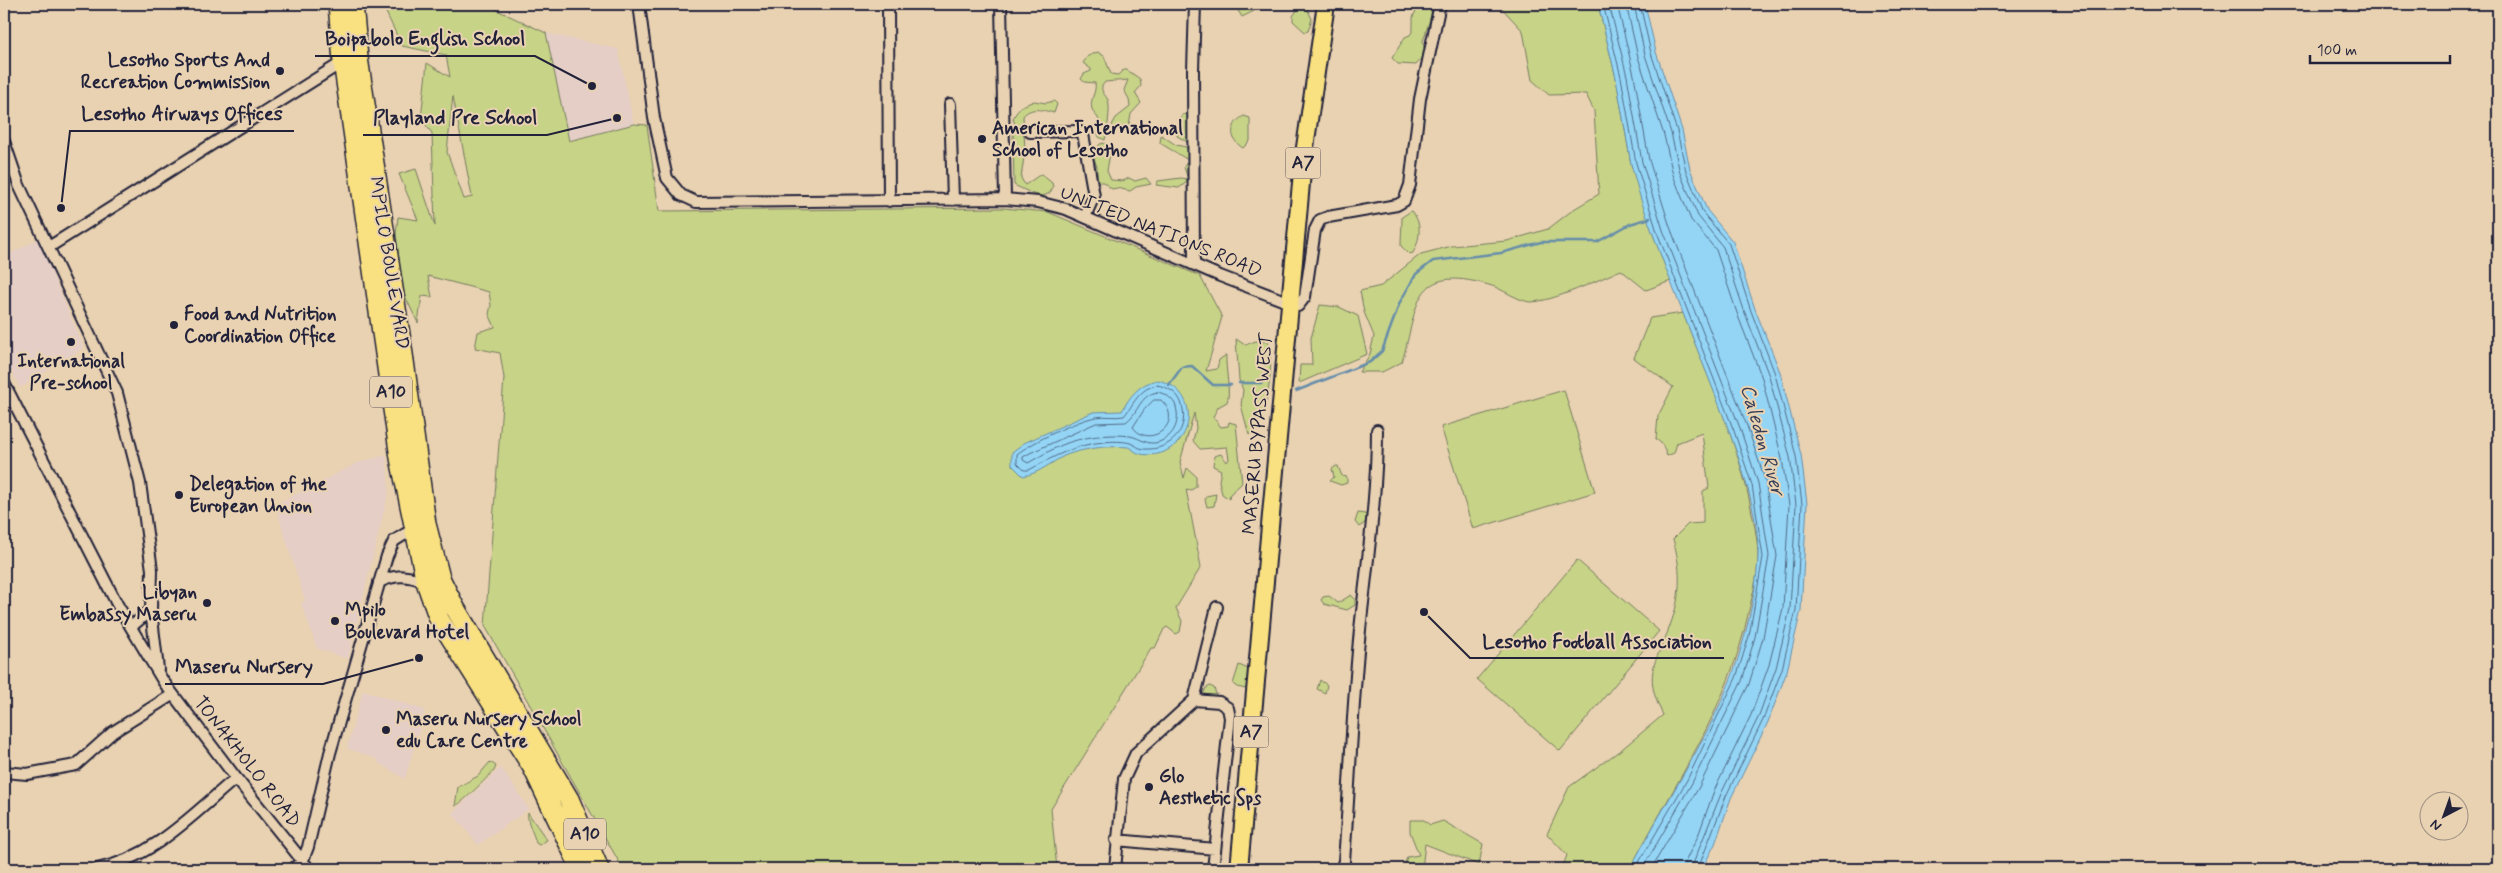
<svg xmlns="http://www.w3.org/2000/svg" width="2502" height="873" font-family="Mynerve,sans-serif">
<rect width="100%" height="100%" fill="#e9d2b1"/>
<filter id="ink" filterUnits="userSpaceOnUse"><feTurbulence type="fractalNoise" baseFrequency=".02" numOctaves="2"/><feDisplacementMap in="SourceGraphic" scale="10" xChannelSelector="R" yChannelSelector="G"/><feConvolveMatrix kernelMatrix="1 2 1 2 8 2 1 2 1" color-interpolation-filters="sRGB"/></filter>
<g filter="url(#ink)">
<!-- built -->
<path fill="#e5cec5" d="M546,33L618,49L634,124L569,141Z
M38,239L84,348L20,388L4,355V257Z
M386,455L389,491L348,659L318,649L316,646L301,603L305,601L275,505L357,463Z
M363,690L425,710L405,779L378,763L379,760L347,748Z
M501,767L529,809L478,845L452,813Z"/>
<!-- green -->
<path fill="#c7d386" stroke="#747a60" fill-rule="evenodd" d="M382,4H484L546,33L569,141L634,124L647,125L659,211L1003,208L1048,212L1200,276L1222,317L1206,371L1217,369L1219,360L1226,355C1225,367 1231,394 1227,402L1218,407L1213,417L1221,427L1228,426L1229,422L1236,424L1242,483L1230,494L1229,499L1222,494L1219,481L1221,470L1213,466L1214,456L1221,454L1227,462L1229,459L1227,447L1200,449L1193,441L1196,428L1194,413L1180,462L1184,478L1187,468L1196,476V487L1191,490L1186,489L1201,567L1176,608L1182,621L1180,632L1176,634L1167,627L1164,629L1155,648H1151L1051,809L1057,869H623L485,626L504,378L500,353L475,348L478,332L495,327L489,314L491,305L489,292L428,276L432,297L422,296L418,323L403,292L396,234L398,217L418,220L399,174L416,169L435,226L432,133L421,119L427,63L450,77L446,55L402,46ZM453,96L472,197L464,199L447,152Z
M1234,4H1253L1254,11L1242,17Z
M1293,4H1305L1312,19L1308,31L1305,32L1293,21V16L1298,9Z
M1419,4H1432L1431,16L1423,41L1425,55L1416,65L1398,64L1392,58L1405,37L1410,35L1413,30V17Z
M1498,4H1598L1616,78L1631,164L1653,234L1671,281L1646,290L1621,270C1598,280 1555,301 1531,302C1520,302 1501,288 1489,285C1411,263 1419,305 1402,362L1382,372H1359L1370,354L1374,336L1364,312L1360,291L1381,286L1421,254L1452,246L1507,241L1548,229L1574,209L1599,194L1594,111L1586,94L1549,95L1532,80L1523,31Z
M1098,52L1104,56L1111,74L1118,75L1123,70H1127L1140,79L1141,86L1135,93L1141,103L1131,114L1129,126L1116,129L1112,125L1116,118L1130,107L1129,99L1124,90L1128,80L1105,82L1102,86C1101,93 1105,94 1108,100C1111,109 1107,131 1105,140L1099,137L1095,127L1099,125V120C1097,115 1093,114 1092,109C1089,100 1097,92 1095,83L1084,82L1081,79L1084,74L1091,71V69L1083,63L1088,56Z
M1034,101L1046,103L1054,101L1057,104L1054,113C1043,110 1031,106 1023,116L1025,150L1021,178L1025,185L1041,174L1052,183L1053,187L1050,193L1043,196L1033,194L1014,185L1013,130L1015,125L1013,118L1020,107Z
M1186,114L1189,116V143L1177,136L1182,115Z
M1244,116L1250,118V141L1243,148C1228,139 1230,123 1244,116Z
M1161,135L1176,145L1186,147L1191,156L1187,176L1184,167L1188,160L1160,143Z
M1104,143L1110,153L1107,171L1111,180L1123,181L1129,178L1135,181L1146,178L1151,184L1136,187L1130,191L1117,188L1112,189L1103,182H1097V167L1093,156L1100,144Z
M1181,178L1187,179V182L1179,188L1156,185L1158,181Z
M1411,211C1423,222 1420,240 1413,253L1409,254L1401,246C1401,235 1402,227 1402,217Z
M1320,305L1339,307L1358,316L1367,354L1299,383L1300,365H1312L1311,338Z
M1683,313C1708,378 1739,444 1752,513C1755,527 1758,543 1758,558C1758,575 1753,593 1749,610C1729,708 1675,782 1630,869H1562L1567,855L1547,834L1569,787L1622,749L1663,715C1640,670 1659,660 1672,620C1682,591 1681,568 1673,539L1688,524L1703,523V491L1709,488L1702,433L1677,443L1674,453L1667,456L1662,444L1656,439L1658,416L1673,387L1634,358L1650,318Z
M1236,339L1245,345L1256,341L1268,342C1275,364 1268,418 1249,435L1241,405L1243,390L1239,380Z
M1564,390L1595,492L1473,529L1441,427Z
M1336,466H1338L1342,476L1347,477V483L1341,485L1330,481L1334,477L1332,469Z
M1216,494L1214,506L1207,507L1205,499L1206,496Z
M1358,513L1365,514L1367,516L1365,523L1359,527L1355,522Z
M1577,560L1659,631L1560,751L1477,679Z
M1351,595L1355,599V605L1347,610L1324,604L1321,600L1323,597L1329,596L1338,603Z
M1239,665L1248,669L1246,689L1237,687L1233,684Z
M1320,680L1327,685L1325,693L1317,689Z
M1210,686L1214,688L1216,694L1214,698L1210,696L1206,698L1203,695L1206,688Z
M490,762L496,766L494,771C485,779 463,803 455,806L458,787L478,776Z
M528,813L547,840L539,845L536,843C534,834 526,821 528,813Z
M1410,820H1424L1430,825L1443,821L1483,844L1479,865L1425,844L1422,869H1403L1407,857L1419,855L1410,832Z"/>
<!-- water -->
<path fill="#94d5f6" stroke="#668dab" d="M1598,4H1645L1656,52L1682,130L1690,169L1707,210L1733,242L1755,309L1780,372L1801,455L1807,504L1801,610L1787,671L1768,722L1731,798L1715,844L1702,869H1630C1663,805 1706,744 1732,676C1745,640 1756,596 1758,558C1760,506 1730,433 1711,384C1687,323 1662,262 1641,200L1631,164L1616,78Z
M1157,380C1196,387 1199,436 1164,452C1158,455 1144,456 1138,453C1135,452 1131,448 1128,447C1122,446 1111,447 1105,447C1093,448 1075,451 1064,456C1050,463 1038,474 1023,476L1012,465V452L1024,443L1093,412L1122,411C1130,396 1139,384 1157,380Z"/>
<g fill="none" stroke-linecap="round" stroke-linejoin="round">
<!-- shore -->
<path stroke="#506a86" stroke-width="1" d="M1603,4L1621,77L1636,163L1657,232L1734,431L1752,485L1763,557L1749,636L1736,678L1687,780L1635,869
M1609,4L1627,76L1642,162L1663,230L1740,428L1758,483L1769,556L1755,637L1742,681L1692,783L1642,869
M1617,4L1634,75L1649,160L1670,227L1747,426L1765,480L1777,556L1763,638L1749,684L1699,787L1651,869
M1626,4L1638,57L1664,135L1673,175L1691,220L1716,250L1738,316L1762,378L1782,459L1789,505L1783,608L1769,665L1751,715L1714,791L1698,836L1685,862L1684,869
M1634,4L1645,55L1671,133L1680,173L1698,216L1723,247L1745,313L1769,376L1790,457L1796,505L1790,609L1776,668L1758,718L1721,794L1691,869
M1640,4L1651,53L1677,131L1686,171L1703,213L1729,244L1751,311L1775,374L1796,456L1802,504L1796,610L1782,669L1763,720L1726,796L1698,869
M1157,385C1167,387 1177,392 1181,402C1191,429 1171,451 1144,449C1139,449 1136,445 1130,443C1124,441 1111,441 1104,442C1076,444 1053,457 1029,470H1024L1017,463V454C1032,442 1078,420 1096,417C1105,415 1115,418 1124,416C1135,403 1138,389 1157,385Z
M1157,392C1164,393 1171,397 1175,404C1181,420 1175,436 1159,442C1147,446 1141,438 1130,436C1109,433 1081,437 1062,445C1050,450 1039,457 1028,463L1023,460V457L1030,453L1096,423L1126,422C1139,413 1139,395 1157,392Z
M1154,400H1161C1186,423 1149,450 1133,427L1144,410Z"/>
<!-- stream -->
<path stroke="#668dab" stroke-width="2.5" d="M1239,383H1262
M1169,385L1182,367L1192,366L1213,385H1231
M1296,391L1370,362L1382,351L1400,302L1416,274L1433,261L1501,253L1541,242H1597L1630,224L1650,218"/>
<!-- street casing -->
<g stroke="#22223b" stroke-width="14">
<path id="street" d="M639,4L654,118L667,178L681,195L696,202L1005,199L1038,202L1066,209L1220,276L1298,306L1305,297L1315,230L1320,220L1328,217L1397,205L1404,201L1410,185L1420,99L1440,4
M888,4L889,201
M1001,4L1005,199
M950,104L953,200
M1030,132L1078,131L1083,134L1094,196L1085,217
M4,141L19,185L117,393L140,483L152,570L151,610L158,669
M49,247L346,60
M1194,264L1193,70L1195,4
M4,383L117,604L163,681L236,778L309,869
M379,582C397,574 407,575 426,582
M131,627L151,610
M1194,700L1219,702L1228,708L1230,718L1213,869
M4,772L27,774L76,765L113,732L172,695
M1116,840L1215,849
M4,869H9
M97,869C153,858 193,814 236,778
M293,869L303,860L308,847L330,753L387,556L394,541L418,526
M1115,869L1124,779L1136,753L1194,700L1217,607
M1341,869L1344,861C1350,784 1352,707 1360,630C1367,563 1377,497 1377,430"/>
</g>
<!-- primary casing -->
<g stroke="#22223b" stroke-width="20">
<path id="primary" d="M1239,869L1303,161L1326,4"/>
</g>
<!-- highway casing -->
<g stroke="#22223b" stroke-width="22">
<path id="highway" d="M338,4L343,61L400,458L426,582L439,619L533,768L581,869
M353,4L358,58L404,361L426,524L440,578L455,608L569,799L599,869"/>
</g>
<!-- street -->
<use href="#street" stroke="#e9d2b1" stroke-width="10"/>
<!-- primary -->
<use href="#primary" stroke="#f9e181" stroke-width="16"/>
<!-- highway -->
<use href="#highway" stroke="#f9e181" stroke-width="19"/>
</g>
</g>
<!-- markers -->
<g fill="#22223b" stroke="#e9d2b1" stroke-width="2">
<circle cx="280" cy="71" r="5"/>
<circle cx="982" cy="139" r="5"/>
<circle cx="174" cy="325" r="5"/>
<circle cx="71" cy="342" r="5"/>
<circle cx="179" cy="495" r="5"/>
<circle cx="207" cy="603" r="5"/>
<circle cx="335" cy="621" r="5"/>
<circle cx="386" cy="730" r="5"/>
<circle cx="1149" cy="787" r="5"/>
</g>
<g text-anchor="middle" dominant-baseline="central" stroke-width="4" stroke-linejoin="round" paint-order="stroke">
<!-- shield labels -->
<g fill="#e9d2b1" stroke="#5e575e" stroke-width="1">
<rect x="1285.5" y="147.5" width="35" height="31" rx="4"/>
<rect x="370" y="376.5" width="42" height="31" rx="4"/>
<rect x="1233.5" y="716.5" width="35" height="31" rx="4"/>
<rect x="564" y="818.5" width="42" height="31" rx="4"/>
</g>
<g font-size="18" font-weight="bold" fill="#22223b">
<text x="1303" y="163">A7</text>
<text x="391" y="392">A10</text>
<text x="1251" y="732">A7</text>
<text x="585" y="834">A10</text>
</g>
<!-- poi labels -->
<g font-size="19" font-weight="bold" fill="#22223b" stroke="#e9d2b1" text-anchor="start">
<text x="270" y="60" text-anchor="end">Lesotho Sports And<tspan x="270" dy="22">Recreation Commission</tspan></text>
<text x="992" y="128">American International<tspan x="992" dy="22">School of Lesotho</tspan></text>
<text x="184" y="314">Food and Nutrition<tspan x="184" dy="22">Coordination Office</tspan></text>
<text x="71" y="361" text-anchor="middle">International<tspan x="71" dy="22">Pre-school</tspan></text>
<text x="189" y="484">Delegation of the<tspan x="189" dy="22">European Union</tspan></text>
<text x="197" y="592" text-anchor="end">Libyan<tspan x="197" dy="22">Embassy Maseru</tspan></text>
<text x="345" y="610">Mpilo<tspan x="345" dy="22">Boulevard Hotel</tspan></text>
<text x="396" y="719">Maseru Nursery School<tspan x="396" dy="22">edu Care Centre</tspan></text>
<text x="1159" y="776">Glo<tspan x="1159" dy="22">Aesthetic Sps</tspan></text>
</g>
<!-- street labels -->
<g font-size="19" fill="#22223b" stroke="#e9d2b1">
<text transform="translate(1161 232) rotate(22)">UNITED NATIONS ROAD</text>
<text transform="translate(389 263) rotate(81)">MPILO BOULEVARD</text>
<text transform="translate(1258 434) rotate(-85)">MASERU BYPASS WEST</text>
<text transform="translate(247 762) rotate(52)">TONAKHOLO ROAD</text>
</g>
<!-- water labels -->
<g font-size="20" font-style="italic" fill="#333d57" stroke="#e9d2b1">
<text transform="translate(1762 440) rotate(74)">Caledon River</text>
</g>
</g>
<!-- callouts -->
<path fill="none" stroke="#22223b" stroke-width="2" d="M592 86L535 56H315M61 208L70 131H294M617 118L547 135H363M1424 612L1470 658H1724M419 658L323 684H165"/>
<g fill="#22223b" stroke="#e9d2b1" stroke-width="2">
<circle cx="592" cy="86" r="5"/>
<circle cx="61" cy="208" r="5"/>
<circle cx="617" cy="118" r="5"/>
<circle cx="1424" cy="612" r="5"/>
<circle cx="419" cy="658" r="5"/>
</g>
<g font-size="20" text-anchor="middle" font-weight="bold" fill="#22223b" stroke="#e9d2b1" stroke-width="4" stroke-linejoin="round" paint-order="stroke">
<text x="425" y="45">Boipabolo English School</text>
<text x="182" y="120">Lesotho Airways Offices</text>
<text x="455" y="124">Playland Pre School</text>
<text x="1597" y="648">Lesotho Football Association</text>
<text x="244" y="673">Maseru Nursery</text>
</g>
<!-- margin -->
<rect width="2502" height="873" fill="none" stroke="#e9d2b1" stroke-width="20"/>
<rect x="10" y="10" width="2482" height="853" fill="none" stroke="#22223b" stroke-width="2" filter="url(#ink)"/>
<!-- north arrow -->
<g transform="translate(2444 816) rotate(221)"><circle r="24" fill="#e9d2b1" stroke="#998c82"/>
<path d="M0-4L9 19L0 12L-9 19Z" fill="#22223b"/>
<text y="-8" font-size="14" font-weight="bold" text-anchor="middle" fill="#22223b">N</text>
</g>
<!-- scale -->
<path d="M2310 55v8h140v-8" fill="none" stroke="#22223b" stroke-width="2.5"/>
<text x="2317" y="55" font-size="15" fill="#22223b" stroke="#e9d2b1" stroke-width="4" paint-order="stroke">100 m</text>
</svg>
